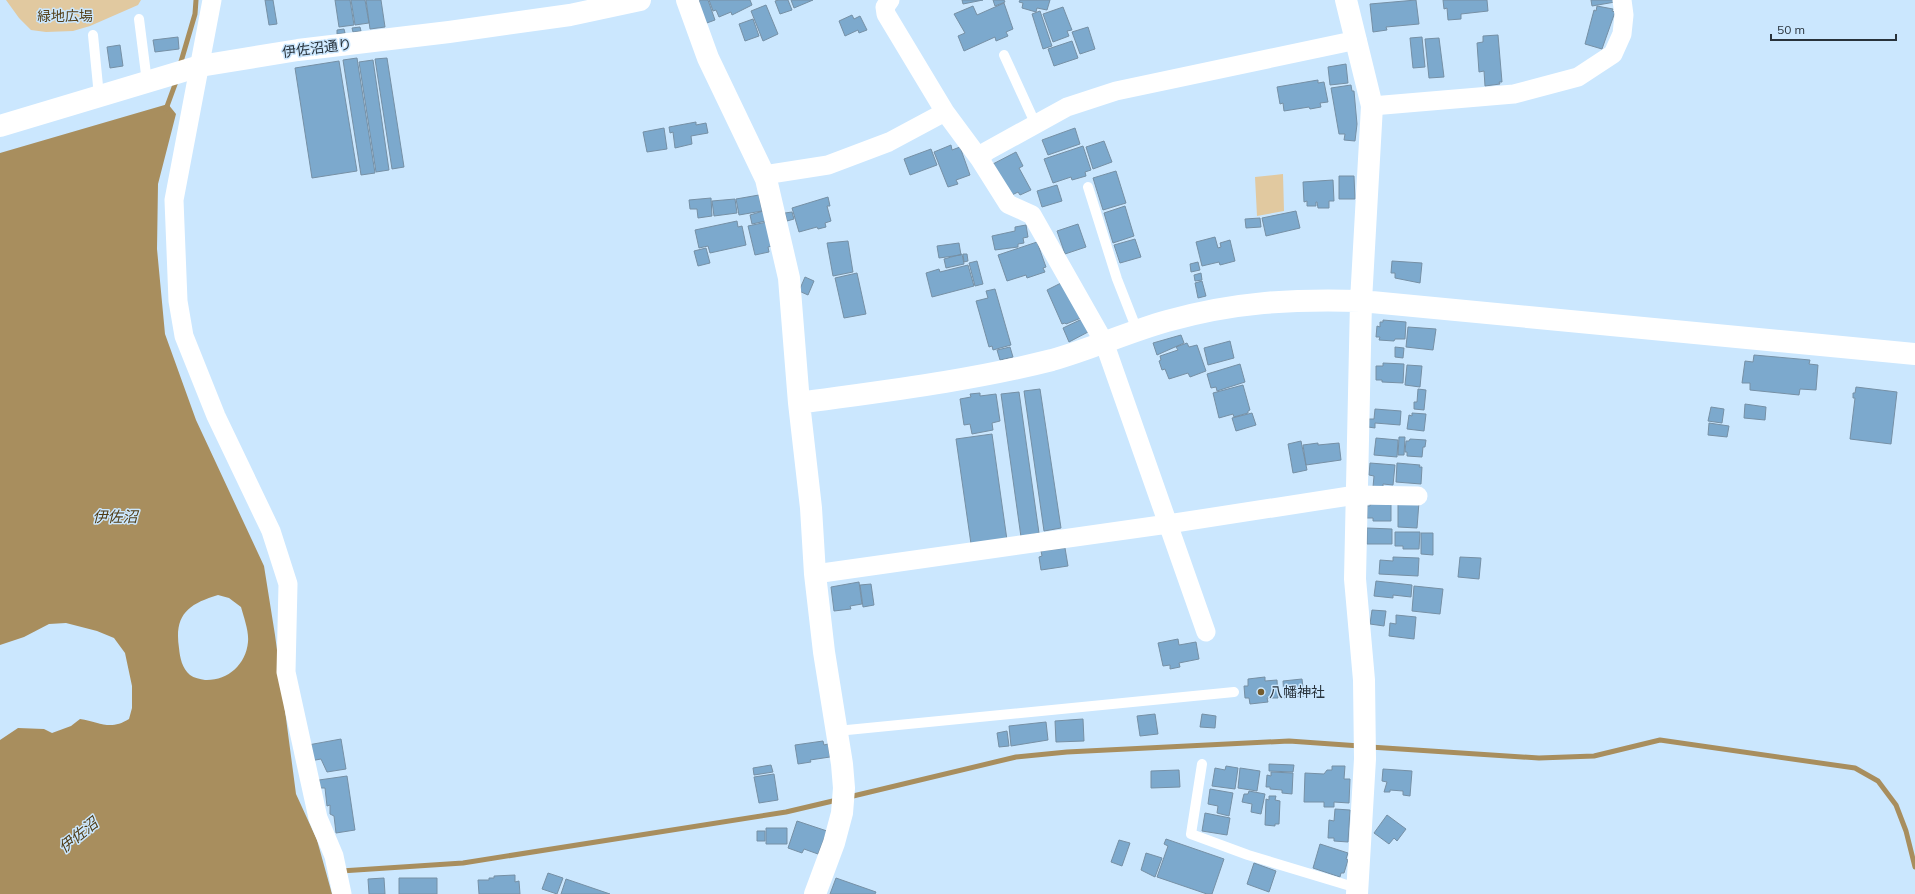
<svg xmlns="http://www.w3.org/2000/svg" width="1915" height="894" font-family="Mulish,'Noto Sans JP',sans-serif">
<rect width="100%" height="100%" fill="#cbe7fe"/>
<!-- green -->
<path fill="#e1c9a0" d="M6,0H141L138,5L90,26L73,31L46,32L31,30L19,18Z
M1283,174L1284,211L1257,216L1255,177Z"/>
<!-- water -->
<path fill="#a88e5e" fill-rule="evenodd" d="M168,104L176,114L158,184L157,249L165,334L196,420L264,566L275,635L296,794L317,840L332,894H0V740L18,728L44,729L52,733L71,726L80,719C100,722 110,731 129,719L132,708V686L125,653L114,638L97,631L66,623L49,624L24,637L0,645V153ZM218,595L229,598L241,607C244,618 249,631 248,642C246,665 227,681 205,680C200,679 194,678 190,675C182,668 180,658 179,648C174,615 188,604 218,595Z"/>
<g fill="none" stroke-linecap="round" stroke-linejoin="round">
<!-- stream -->
<path stroke="#a88e5e" stroke-width="5" d="M180,65L195,14L196,0
M166,109L177,79
M1370,747L1539,758L1594,756L1660,740L1855,768L1878,781L1896,805L1906,831L1915,867
M849,797L1016,757L1067,752L1289,741L1360,746
M341,871L463,863L786,812L837,800"/>
</g>
<!-- building -->
<path fill="#7ca9cd" stroke="#7690a5" d="M265,0H273L277,24L269,25Z
M335,0H350L354,25L339,27Z
M351,0H365L369,23L355,25Z
M366,0H381L385,27L370,29Z
M700,0H708L715,20L704,24L698,5Z
M709,0H750L752,5L732,15L731,12L719,17L716,10L713,11Z
M779,0H788L792,10L780,14L775,1Z
M791,0H813L794,8Z
M962,0H983L963,4Z
M993,0H1004L1005,2L995,6Z
M1020,0H1050L1047,10L1037,8L1036,12L1022,8L1023,3L1019,2Z
M1416,0L1419,24L1386,27L1387,30L1373,32L1370,4Z
M1443,0H1487L1488,11L1461,14V19L1448,20L1447,8L1444,9Z
M1591,0H1615V2L1592,6Z
M1004,3L1013,29L1006,32L1008,36L996,41L995,37L964,51L958,36L965,33L954,14L973,6L977,15Z
M766,5L778,34L763,41L751,11Z
M1597,6L1613,9L1612,11L1615,12L1602,49L1585,44L1594,10L1596,11Z
M1063,7L1072,30L1067,31L1069,36L1053,42L1043,14Z
M1040,11L1052,46L1043,49L1032,14Z
M852,15L854,19L860,16L867,30L859,33L858,30L845,36L839,21Z
M753,19L759,36L745,41L739,24Z
M360,27L361,31L353,32L352,28Z
M1088,27L1095,49L1080,54L1072,32Z
M344,29L345,33L337,34V30Z
M1498,35L1502,82H1499L1500,84L1485,86L1484,71L1479,72L1477,43L1483,42V36Z
M178,37L179,49L155,52L153,40Z
M1422,37L1425,67L1413,68L1410,38Z
M1439,38L1444,77L1429,78L1425,39Z
M1072,41L1078,58L1054,66L1048,49Z
M120,45L123,66L110,68L107,47Z
M357,58L375,173L361,175L343,60Z
M387,58L404,167L392,169L375,59Z
M373,60L389,170L376,172L359,62Z
M339,61L357,171L312,178L295,68Z
M1346,64L1348,83L1330,85L1328,67Z
M1318,80V83L1324,82L1328,102L1320,103L1321,107L1310,109L1309,107L1284,111L1283,103L1280,104L1277,87Z
M1351,85L1352,91H1354L1357,124L1355,141L1344,140L1345,134H1339L1331,88Z
M696,122V125L706,123L708,133L691,136L692,144L675,148L673,132L670,133L669,127Z
M664,128L667,149L647,152L643,132Z
M1075,128L1080,144L1048,155L1042,140Z
M1104,141L1112,162L1093,169L1086,147Z
M951,145L952,150L960,147L970,175L956,180L958,184L948,187L934,152Z
M1083,146L1091,170L1085,172L1086,176L1072,180L1071,177L1053,183L1044,159Z
M931,149L937,165L910,175L904,159Z
M1016,152L1023,166L1019,168L1031,190L1020,195L1018,192L1008,197L991,165Z
M1116,171L1126,203L1103,210L1093,178Z
M1339,176H1354L1355,199H1339Z
M1333,180L1334,201H1329V208H1318L1317,202H1316V206H1307V201L1304,202L1303,182Z
M1057,185L1062,201L1042,207L1037,191Z
M759,195L762,211L739,215L736,199Z
M828,197L830,206H827L831,221L825,223L826,227L818,229L817,227L799,232L792,208Z
M711,198L712,216L698,218L697,209H690L689,200Z
M735,199L737,213L714,216L712,201Z
M1125,206L1134,236L1113,243L1104,213Z
M763,211L766,221L752,224L750,215Z
M1296,211L1300,228L1266,236L1262,218Z
M792,212L794,219L787,221L785,213Z
M1260,218L1261,227L1246,228L1245,219Z
M737,221L738,227L742,226L746,245L710,253L708,246L699,248L695,230Z
M767,222L772,246L768,247L769,252L755,255L748,226Z
M1078,224L1086,247L1065,254L1057,231Z
M1026,225L1028,237L1023,238L1024,243L1018,244V247L995,250L992,236L1015,231V227Z
M1215,237L1218,248L1221,247L1220,243L1230,240L1235,261L1220,265L1219,262L1202,266L1196,242Z
M1135,239L1141,257L1120,263L1114,245Z
M848,241L853,272L833,276L827,243Z
M1037,242L1046,267L1043,268L1045,272L1027,278L1026,275L1007,281L998,255Z
M959,243L961,255L939,258L937,246Z
M706,248L710,263L698,266L694,251Z
M962,254L964,264L946,268L944,259Z
M963,254H967L968,261L964,262Z
M977,261L983,284L975,286L969,263Z
M1392,261L1422,263L1420,283L1395,278V273H1391Z
M1198,262L1200,270L1191,272L1190,264Z
M968,265L974,286L932,297L926,273L939,269L940,272Z
M857,273L866,314L844,318L835,278Z
M1201,273L1202,280L1195,281L1194,275Z
M805,277L814,281L808,295L799,291Z
M1065,281L1081,318L1066,324L1065,323L1062,324L1047,290Z
M1202,281L1206,296L1198,298L1195,283Z
M995,289L1011,345L993,350L992,346L989,347L976,301L988,298L986,291Z
M1082,319L1088,332L1069,342L1063,328Z
M1383,320L1406,322L1405,339H1395L1394,341L1379,340L1380,337H1376L1377,326L1380,327V322H1383Z
M1408,327L1436,329L1433,350L1406,347Z
M1181,335L1184,343L1157,355L1153,343Z
M1230,341L1234,358L1208,365L1204,348Z
M1187,343L1189,347L1197,345L1206,371L1190,377L1188,373L1169,379L1165,369L1162,370L1159,361L1161,360L1160,356L1178,350L1176,347Z
M1010,347L1013,357L1000,360L997,350Z
M1395,347L1404,348L1403,358L1395,357Z
M1754,355L1810,360L1809,364L1818,365L1816,390L1800,389L1799,395L1750,390V383H1742L1745,361L1753,362Z
M1383,363L1404,364L1403,383L1382,382V380H1376V366H1383Z
M1240,364L1245,382L1217,391L1216,387L1211,388L1207,374Z
M1407,365L1422,366L1420,387L1405,385Z
M1243,385L1250,410L1248,411V413L1234,417L1233,414L1219,418L1213,393Z
M1856,387L1897,392L1891,444L1850,439L1855,398H1853V393H1855Z
M1040,389L1061,528L1044,531L1024,391Z
M1418,389L1426,390L1424,410L1414,409V402H1417Z
M1019,392L1039,533L1021,537L1001,394Z
M980,393V396L996,394L1000,421L992,423L993,430L972,434L970,424L964,425L960,399L971,397L970,394Z
M1745,404L1766,407L1765,420L1744,418Z
M1711,407L1724,409L1722,423L1708,421Z
M1375,409L1401,411L1400,425L1375,423V428L1368,427L1369,419H1374Z
M1252,413L1256,425L1236,431L1232,418Z
M1412,413L1426,414L1424,431L1407,429L1409,415L1412,416Z
M1709,423L1729,426L1727,437L1708,435Z
M992,434L1007,540L971,544L956,439Z
M1399,437H1405L1404,455H1398Z
M1376,438L1398,440L1397,457L1374,455Z
M1410,439L1426,440L1425,447H1423L1422,457L1407,456V452H1405L1406,441H1409Z
M1301,441L1307,470L1293,473L1288,444Z
M1318,443V445L1339,443L1341,460L1306,465L1303,445Z
M1370,463L1395,465L1393,485L1383,484V488L1373,487L1374,476L1369,475Z
M1397,463L1420,465L1419,467H1422L1421,484L1396,482Z
M1391,502V521H1373V518H1367V506H1370V504Z
M1419,502L1417,528L1398,527V503Z
M1367,528L1392,529V544H1367Z
M1395,532H1420L1419,549H1403V546H1395Z
M1421,533H1433V555L1421,554Z
M1065,548L1068,566L1041,570L1039,557L1042,556L1041,551Z
M1393,557L1419,558L1418,576L1379,574L1380,560L1393,561Z
M1460,557L1481,558L1479,579L1458,577Z
M1376,581L1412,585L1411,597L1393,595V598L1374,596Z
M859,582L862,604L850,606L851,609L834,611L831,587Z
M871,584L874,605L863,607L860,585Z
M1414,586L1443,589L1440,614L1412,611Z
M1372,610L1386,611L1384,626L1370,624Z
M1396,615L1416,617L1414,639L1389,636L1390,623L1396,624Z
M1178,639L1179,645L1196,642L1199,659L1179,663L1180,667L1170,669V665L1163,666L1158,643Z
M1265,677V681L1277,680L1278,698H1267L1268,702L1250,704L1249,698H1245L1244,686H1248V679Z
M1302,679L1304,696L1284,698L1283,681Z
M1155,714L1158,734L1140,736L1137,716Z
M1202,714L1216,716L1215,728L1200,727Z
M1083,719L1084,741L1056,742L1055,721Z
M1046,722L1048,740L1011,746L1009,726Z
M1007,731L1009,746L999,747L997,733Z
M341,739L346,769L327,772L321,759L310,761L308,745Z
M823,741L824,745L828,744L830,757L810,760L811,762L798,764L795,745Z
M1269,764L1294,765L1293,772L1269,771Z
M771,765L773,772L754,775L753,768Z
M1226,766L1238,768L1235,789L1212,786L1215,768L1225,770Z
M1332,766H1345L1344,779H1350L1349,803L1334,802V807H1324V802H1304L1305,773L1324,774L1327,770H1332Z
M1240,768L1260,771L1257,791L1238,788Z
M1383,769L1412,771L1410,796L1403,795V791L1390,790V792H1384L1387,782L1382,781Z
M1179,770L1180,787L1151,788V771Z
M1271,772L1293,773L1292,794L1282,793V790L1270,789V787H1266L1267,775L1271,776Z
M774,774L778,800L759,803L754,777Z
M347,776L355,830L336,833L334,816L330,814V805L327,806L325,788H320L319,780Z
M1210,789L1233,793L1229,816L1217,813L1218,806L1208,804Z
M1249,791L1265,794L1261,814L1251,812L1252,804L1242,802L1244,794H1248Z
M1269,796H1276L1275,800L1280,801L1279,824H1275V826L1265,825L1266,799L1269,800Z
M1335,809L1350,810L1348,842L1334,841V838H1328L1329,820L1334,821Z
M1205,813L1230,818L1227,835L1202,831Z
M1387,815L1406,829L1397,841L1394,838L1389,844L1374,833Z
M797,821L827,831L818,854L804,849L802,853L788,848Z
M766,828H787V844H766Z
M757,831H765V841H757Z
M1166,839L1224,859L1212,894H1207L1157,877L1168,846L1164,844Z
M1119,840L1130,843L1122,866L1111,862Z
M1320,844L1348,853L1346,859L1348,860L1344,873H1341L1340,877L1313,868Z
M1146,853L1162,858L1155,877L1141,870Z
M1254,863L1276,871L1269,892L1247,884Z
M548,873L563,878L557,894L542,889Z
M515,875V882L519,881L520,894H479L478,880H489V878H494V876Z
M384,878L385,894H369L368,879Z
M399,878H437V894H399Z
M836,878L876,892L875,894H830Z
M566,879L610,894H561Z"/>
<g fill="none" stroke-linecap="round" stroke-linejoin="round">
<!-- service -->
<path stroke="#fff" stroke-width="10" d="M139,19L147,82
M93,35L99,96
M1004,55L1036,125
M1088,187L1117,279L1137,330
M837,731L1234,692
M1202,764L1191,834L1248,855L1357,888"/>
<!-- minor -->
<path stroke="#fff" stroke-width="19" d="M212,0L174,200L178,301L184,336L216,416L271,531L288,584L286,672L318,818L334,856L342,894
M890,0L885,7L886,14L945,112
M1372,106L1514,94L1578,77L1613,54L1622,34L1624,15L1622,0
M979,158L1008,204L1032,215L1104,342L1206,632
M764,175L828,165L889,142L945,112L979,158L987,151L1067,107L1116,91L1357,40
M815,574L1168,524L1356,495L1418,496"/>
<!-- tertiary -->
<path stroke="#fff" stroke-width="22" d="M687,0L708,58L766,179L789,278L799,403L811,508L815,574L824,652L842,764L844,788L842,813L834,843L815,894
M1346,0L1372,106L1361,301L1355,579L1364,680L1365,759L1357,894
M0,126L200,66L298,50L449,32L570,15L640,0
M799,403C884,391 969,381 1052,360C1091,349 1128,332 1167,321C1235,302 1291,299 1361,301L1915,354"/>
</g>
<!-- markers -->
<circle fill="#755c2d" stroke="#cbe7fe" stroke-width="1.5" cx="1261" cy="692" r="4"/>
<g text-anchor="middle" dominant-baseline="central" stroke-width="3" stroke-linejoin="round" paint-order="stroke">
<!-- park labels -->
<g font-size="14" fill="#54401a" stroke="#cbe7fe">
<text x="65" y="16">緑地広場</text>
</g>
<!-- street labels -->
<g font-size="14" fill="#28323b" stroke="#cbe7fe">
<text transform="translate(317 48) rotate(-7)">伊佐沼通り</text>
</g>
<!-- poi labels -->
<g font-size="14" fill="#28323b" stroke="#cbe7fe" text-anchor="start">
<text x="1269" y="692">八幡神社</text>
</g>
<!-- water labels -->
<g font-size="15" font-style="italic" fill="#4e3a13" stroke="#cbe7fe">
<text x="115" y="516">伊佐沼</text>
<text transform="translate(78 835) rotate(-39)">伊佐沼</text>
</g>
</g>
<!-- scale -->
<path d="M1771 34v6h125v-6" fill="none" stroke="#28323b" stroke-width="2"/>
<text x="1777" y="34" font-size="12" fill="#28323b" stroke="#cbe7fe" stroke-width="3" paint-order="stroke">50 m</text>
</svg>
